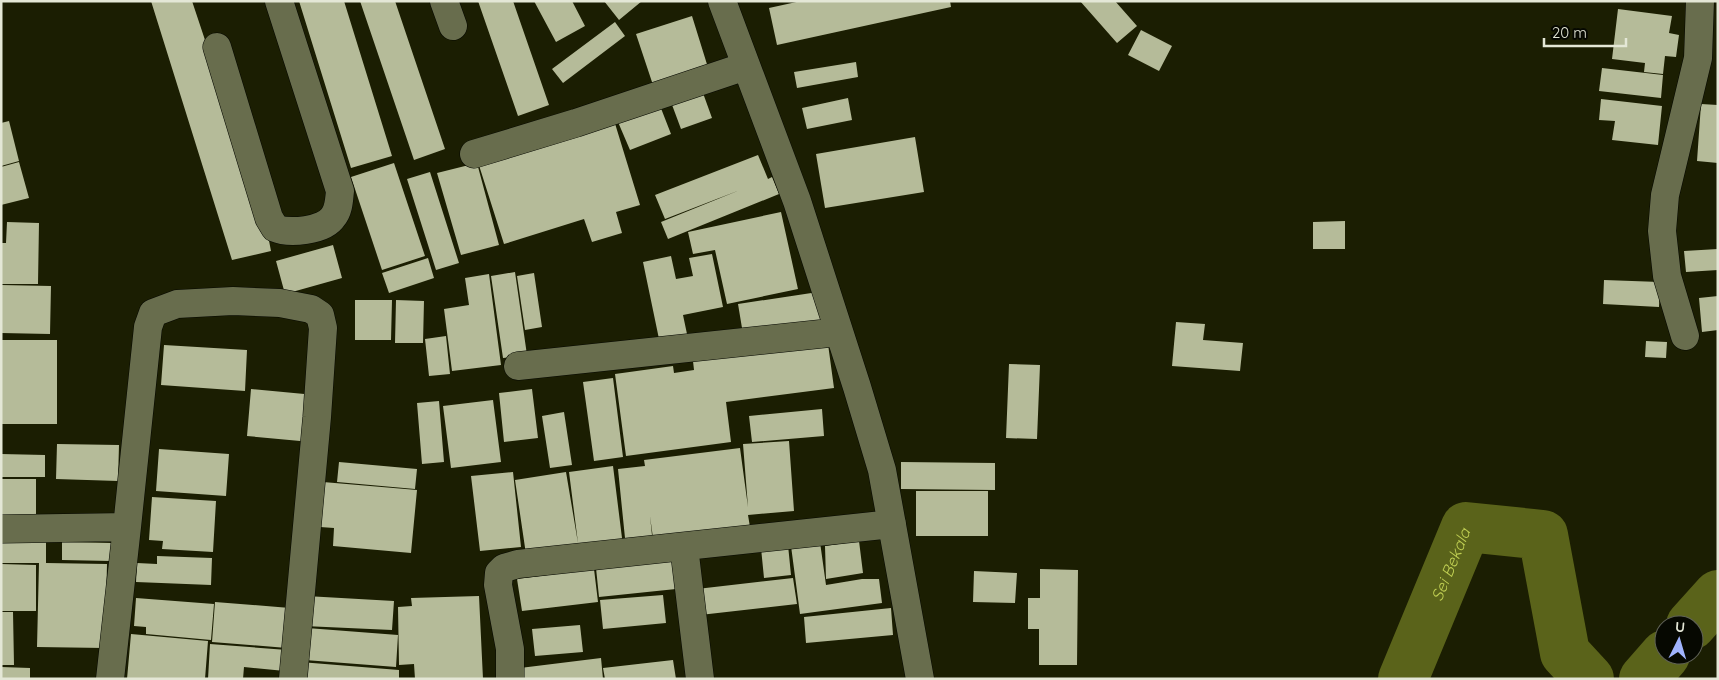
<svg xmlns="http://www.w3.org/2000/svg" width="1719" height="680" font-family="Quicksand,sans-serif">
<rect width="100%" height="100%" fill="#1b1e02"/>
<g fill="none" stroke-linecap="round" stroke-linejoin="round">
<!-- river -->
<g stroke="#5a631a" stroke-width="50">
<path d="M1691,625L1718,595"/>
<path id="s1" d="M1403,679L1466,527L1543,535L1565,653L1589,679"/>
<path d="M1644,679L1665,655"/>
</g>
</g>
<!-- building -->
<path fill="#b5bb99" d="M151,1H192L265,220L271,251L232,260Z
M299,1H344L392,156L351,168Z
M360,1H395L445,149L414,160Z
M478,1H513L549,105L518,116Z
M534,1H572L585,26L556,42Z
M604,1H642L619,20Z
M801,1H950L951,7L777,45L769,8Z
M1080,1H1115L1137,26L1117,43Z
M1618,9L1672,16L1669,33L1679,35L1676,57L1665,56L1663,74L1644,72L1645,63L1612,59Z
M692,16L710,74L655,91L636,34Z
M615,22L625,36L563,83L552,69Z
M1141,30L1172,46L1159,71L1128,55Z
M856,62L858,77L797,88L794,72Z
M1602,68L1663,75L1661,98L1599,91Z
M699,82L712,118L681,129L668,94Z
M657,98L671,134L630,150L615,115Z
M848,98L852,120L807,129L802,108Z
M1601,99L1662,106L1658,145L1612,140L1615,121L1599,120Z
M1701,104L1718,105V163L1697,161Z
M613,117L640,205L616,212L622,233L592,242L584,219L504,244L477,159Z
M9,121L19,161L1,166V123Z
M915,137L924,192L825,208L816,154Z
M758,155L768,179L772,177L779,194L668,239L661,222L740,190L665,219L655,195Z
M19,162L29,198L1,205V167Z
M394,163L425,256L382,270L351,177Z
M477,163L499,245L461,255L437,173Z
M430,172L459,263L436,270L407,179Z
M781,212L798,289L727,304L715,250L693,254L688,232Z
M1345,221V249H1313V222Z
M7,222L39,223L38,284H1V243H6Z
M333,245L342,278L285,294L276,261Z
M1718,249V270L1686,272L1684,251Z
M712,254L723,307L683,315L687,334L659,339L643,262L671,256L676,279L693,276L689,258Z
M428,258L434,278L389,293L382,273Z
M515,272L527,355L503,358L491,276Z
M534,273L542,327L525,330L517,276Z
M489,274L501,365L452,371L444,309L469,305L465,278Z
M1604,280L1660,282L1659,307L1603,304Z
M1,285L51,286L50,334L1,333Z
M818,292L822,323L743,334L738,304Z
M1718,296V330L1702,332L1699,298Z
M355,300H392L391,340H355Z
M396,300L424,301L423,343H395Z
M1176,322L1205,324L1203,340L1243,343L1240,371L1172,366Z
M446,336L450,374L429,376L425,339Z
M1,340H57V424H1Z
M1646,341L1667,342L1666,358L1645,357Z
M828,344L834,388L726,402L731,442L626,456L615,374L673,366L674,373L694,370L693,361Z
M164,345L247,350L245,391L161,385Z
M1009,364L1040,365L1037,439L1006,438Z
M613,378L623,457L594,461L583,382Z
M251,389L315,395L311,442L247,436Z
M532,389L538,438L504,442L499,393Z
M493,400L501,462L451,468L443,406Z
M439,401L444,462L422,464L417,403Z
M822,409L824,436L752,442L749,416Z
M564,412L572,465L550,468L542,416Z
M789,441L794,511L748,515L750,527L653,538L650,516L653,545L626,548L618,469L645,466L644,460L740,448L748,507L743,444Z
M57,444L119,445L118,481L56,479Z
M159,449L229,454L226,496L156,491Z
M1,454L45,455V477H1Z
M339,462L417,469L415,489L337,482Z
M901,462L995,463V490L901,489Z
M613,466L623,546L527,561L515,480L566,472L578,543L569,472Z
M513,472L521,547L480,551L471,476Z
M1,479H36V520H1Z
M323,482L417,490L411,553L333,546L334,528L320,527Z
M916,491H988V536H916Z
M152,497L216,501L213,552L162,549L163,541L149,540Z
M1,538H46V563L107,564L105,648L37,647L39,563H1Z
M859,541L863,573L826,579L825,546Z
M62,542L112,543L111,561L62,560Z
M820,542L826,585L862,579H879L882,603L800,614L791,546Z
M788,545L791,575L764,578L761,548Z
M157,556L212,558L211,585L136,582L137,563L157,564Z
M673,560L676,589L599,597L596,568Z
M1,564L36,565V611H1Z
M594,569L598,602L522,611L517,579Z
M1040,569L1078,570L1077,665H1039V629H1028V598H1040Z
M974,571L1017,573L1015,603L973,602Z
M793,578L797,604L700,615L697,589Z
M663,595L666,623L603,629L600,600Z
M306,596L394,601L392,630L304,626Z
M479,596L483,679H415L414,664L399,665L398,607L412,606L411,598Z
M136,598L214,604L211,640L146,634V627L134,626Z
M215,602L290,608L287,648L212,642Z
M891,608L893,635L806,643L804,617Z
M1,612H13L14,665H1Z
M580,625L583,652L535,656L532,629Z
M307,628L398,635L396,667L305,660Z
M131,634L208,641L205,679H127Z
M210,644L287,650L285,671L244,667L243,679H208Z
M601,658L603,679H521L520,668Z
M673,660L676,679H605L603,668Z
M300,662L399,670V679H298Z
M1,667L30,668V679H1Z"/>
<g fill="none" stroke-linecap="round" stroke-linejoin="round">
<!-- minor casing -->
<g stroke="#060800" stroke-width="29">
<path id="minor" d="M444,1L453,26
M722,1L797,201L857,387L882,470L920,679
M217,47L269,218L275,228C289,234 324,231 333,217C339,210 339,200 340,191L279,1
M474,154L576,123L746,66
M1685,336L1667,276L1662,231L1665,195L1698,58L1700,1
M518,366L839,332
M1,529L127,527L148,327L153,313L177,304L233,301L280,303L311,309L320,315L323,328L317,417L293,679
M684,547L700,679
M110,679L127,527
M510,679V649L498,585L499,573L504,568L518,564L892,524"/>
</g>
<!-- minor -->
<use href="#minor" stroke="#686d4d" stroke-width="28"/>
</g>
<g text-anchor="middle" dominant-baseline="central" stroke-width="5" stroke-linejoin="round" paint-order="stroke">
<!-- water labels -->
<g font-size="16" font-style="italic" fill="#c0cf53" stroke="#060801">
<text stroke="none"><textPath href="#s1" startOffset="124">Sei Bekala</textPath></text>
</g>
</g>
<!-- border -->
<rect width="1719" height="680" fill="none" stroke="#e4e7d6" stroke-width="5"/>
<!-- north arrow -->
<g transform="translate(1679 640) rotate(5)"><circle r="24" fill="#060801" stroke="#5f6156"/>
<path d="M0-4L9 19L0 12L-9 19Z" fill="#a0b3fd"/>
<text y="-8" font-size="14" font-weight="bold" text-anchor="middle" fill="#e4e7d6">U</text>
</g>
<!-- scale -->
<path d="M1544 38v8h82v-8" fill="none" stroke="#e4e7d6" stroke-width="2.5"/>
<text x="1552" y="38" font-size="15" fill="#e4e7d6" stroke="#060801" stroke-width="4" paint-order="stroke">20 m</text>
</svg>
